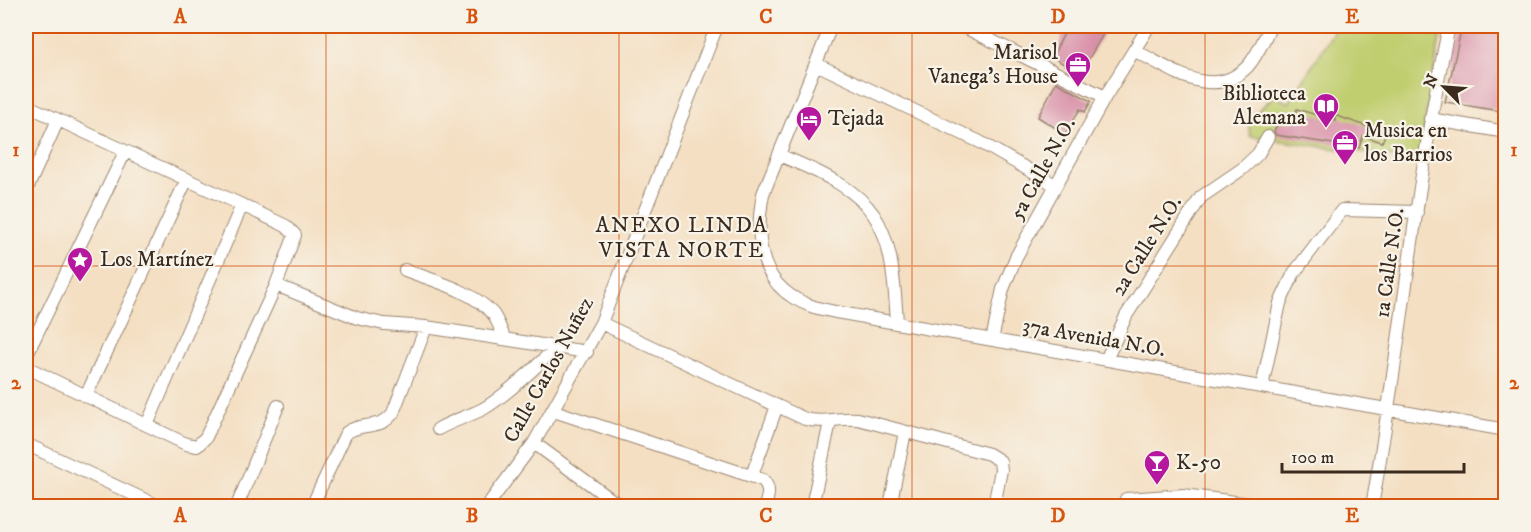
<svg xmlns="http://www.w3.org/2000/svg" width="1531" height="532" font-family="'IM FELL DW Pica',serif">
<rect width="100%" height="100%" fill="#f7f3e8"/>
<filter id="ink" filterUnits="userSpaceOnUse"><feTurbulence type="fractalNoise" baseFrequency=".0167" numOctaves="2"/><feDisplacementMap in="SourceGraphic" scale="12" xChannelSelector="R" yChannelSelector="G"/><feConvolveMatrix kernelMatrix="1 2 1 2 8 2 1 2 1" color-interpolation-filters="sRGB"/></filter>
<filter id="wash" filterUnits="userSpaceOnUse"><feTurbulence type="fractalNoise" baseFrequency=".008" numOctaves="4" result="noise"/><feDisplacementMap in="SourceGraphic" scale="24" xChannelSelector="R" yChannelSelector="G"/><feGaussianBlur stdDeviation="1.35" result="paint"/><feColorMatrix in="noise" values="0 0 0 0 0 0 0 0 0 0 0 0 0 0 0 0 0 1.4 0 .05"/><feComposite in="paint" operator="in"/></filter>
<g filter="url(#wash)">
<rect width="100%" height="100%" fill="#f4dfc2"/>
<!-- green -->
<path fill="#c1ce70" stroke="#7e7c47" stroke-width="1.5" d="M1337,26H1442L1418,161L1250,136L1248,120L1274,96L1289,103Z"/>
<g id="blocks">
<!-- building -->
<path fill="#d991a9" d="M1088,26L1103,34L1080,74L1052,57L1067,28L1083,33Z
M1462,26H1506V112L1445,102Z
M1056,82L1091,101L1085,112L1080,109L1065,134L1038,117Z
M1297,109L1336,121L1334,115L1386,133L1382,142L1363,136L1359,148L1276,135L1274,131L1280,120L1291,123Z"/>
</g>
</g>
<g filter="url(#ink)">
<use href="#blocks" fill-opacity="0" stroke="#988470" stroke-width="1.5"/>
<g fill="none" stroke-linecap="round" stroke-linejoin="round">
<!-- minor casing -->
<g stroke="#988470" stroke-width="14">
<path id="minor" d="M831,26L763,194C754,242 759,289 814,307C831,312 850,314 868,318L1506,430
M962,26L1105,97
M1135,51C1171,68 1212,103 1248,66C1258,55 1264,38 1271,26
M816,64L980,142L1055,185
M26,105L242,205L286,226L295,235L276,285L206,437L197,446L186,444L26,367
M1430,119L1506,132
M779,155C880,196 891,217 897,323
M26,191L58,120
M405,270C434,281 472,290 493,314C498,321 501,331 505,339
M276,285L357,318L384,324L426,327L587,352
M601,323L805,419C823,424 839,417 858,419L989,454L1000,461L1001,470L994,506
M992,340L1003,289L1016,257L1105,97L1149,26
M26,356L125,152
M1106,360L1126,316L1201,197L1242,169L1258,154L1268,137
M1262,387L1280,303L1294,273L1342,210L1417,212
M86,396L187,179
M554,411L763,480C771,489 768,496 765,506
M147,425L242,205
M438,429C452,421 466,417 481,410C498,402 542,362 556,347
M534,443L620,506
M26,444L158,506
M752,475L777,406
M1126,499L1184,495L1264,506
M237,506L278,406
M312,506L346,433C362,421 380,431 393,413L426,327
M487,506L534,443L601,323L717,26
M812,506L830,422
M890,506L905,432
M1372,506C1401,347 1415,184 1449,26"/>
</g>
<!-- minor -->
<use href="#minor" stroke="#fff" stroke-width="12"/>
</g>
</g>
<!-- grid -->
<path fill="none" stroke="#d7540e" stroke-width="1.5" stroke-opacity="0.55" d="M326,26V506M619,26V506M912,26V506M1205,26V506M26,266H1506"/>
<!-- icons -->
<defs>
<g id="office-pin" transform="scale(1.35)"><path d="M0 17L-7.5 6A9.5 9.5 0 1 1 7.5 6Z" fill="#b5179e" stroke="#f7f3e8"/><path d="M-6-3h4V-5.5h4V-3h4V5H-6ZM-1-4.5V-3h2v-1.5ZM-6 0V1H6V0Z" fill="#fff"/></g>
<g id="library-pin" transform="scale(1.35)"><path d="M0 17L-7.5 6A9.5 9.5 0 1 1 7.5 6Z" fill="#b5179e" stroke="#f7f3e8"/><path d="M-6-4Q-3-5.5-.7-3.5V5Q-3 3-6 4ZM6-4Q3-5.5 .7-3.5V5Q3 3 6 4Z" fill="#fff"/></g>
<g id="hotel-pin" transform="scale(1.35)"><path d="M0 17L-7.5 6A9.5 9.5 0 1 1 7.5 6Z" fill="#b5179e" stroke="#f7f3e8"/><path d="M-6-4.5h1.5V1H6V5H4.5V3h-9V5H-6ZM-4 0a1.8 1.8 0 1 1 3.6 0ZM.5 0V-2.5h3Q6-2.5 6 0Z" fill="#fff"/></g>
<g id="sight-pin" transform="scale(1.35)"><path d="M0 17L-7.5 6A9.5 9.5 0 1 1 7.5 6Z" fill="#b5179e" stroke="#f7f3e8"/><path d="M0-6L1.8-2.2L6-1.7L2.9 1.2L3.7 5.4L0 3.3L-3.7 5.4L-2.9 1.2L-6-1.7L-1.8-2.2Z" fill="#fff"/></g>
<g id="bar-pin" transform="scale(1.35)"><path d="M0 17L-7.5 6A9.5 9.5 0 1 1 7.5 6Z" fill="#b5179e" stroke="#f7f3e8"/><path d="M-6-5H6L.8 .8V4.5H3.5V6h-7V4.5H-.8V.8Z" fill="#fff"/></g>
</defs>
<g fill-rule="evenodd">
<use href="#office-pin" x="1078" y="65"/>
<use href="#library-pin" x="1326" y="106"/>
<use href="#hotel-pin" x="809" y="119"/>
<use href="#office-pin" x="1345" y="143"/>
<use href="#sight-pin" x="80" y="260"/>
<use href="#bar-pin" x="1157" y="463"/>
</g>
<g text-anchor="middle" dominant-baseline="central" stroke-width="4.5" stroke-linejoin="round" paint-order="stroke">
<!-- poi labels -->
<g font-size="21" fill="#3b2a1e" stroke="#f7f3e8" text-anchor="start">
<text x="1058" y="53" text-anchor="end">Marisol<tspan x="1058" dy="24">Vanega’s House</tspan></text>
<text x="1306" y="94" text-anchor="end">Biblioteca<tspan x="1306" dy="24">Alemana</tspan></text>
<text x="828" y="119">Tejada</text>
<text x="1364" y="131">Musica en<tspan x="1364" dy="24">los Barrios</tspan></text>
<text x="100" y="260">Los Martínez</text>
<text x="1176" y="463">K-50</text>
</g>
<!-- street labels -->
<g font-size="21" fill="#3b2a1e" stroke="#f7f3e8">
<text transform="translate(1043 169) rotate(-61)">5a Calle N.O.</text>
<text transform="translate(1147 246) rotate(-58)">2a Calle N.O.</text>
<text transform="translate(1390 263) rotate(-82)">1a Calle N.O.</text>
<text transform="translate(1094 338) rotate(10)">37a Avenida N.O.</text>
<text transform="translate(549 370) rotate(-61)">Calle Carlos Nuñez</text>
</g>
<!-- neighbourhood labels -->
<g font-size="22" letter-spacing="1.5" fill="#3b2a1e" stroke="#f7f3e8">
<text x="682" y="225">ANEXO LINDA<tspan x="682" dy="25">VISTA NORTE</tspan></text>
</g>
</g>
<!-- margin -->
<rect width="1531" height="532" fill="none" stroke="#f7f3e8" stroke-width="66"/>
<!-- north arrow -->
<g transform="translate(1444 87) rotate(295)" stroke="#f7f3e8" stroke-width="4.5" paint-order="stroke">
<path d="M0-4.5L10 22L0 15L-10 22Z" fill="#3b2a1e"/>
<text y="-9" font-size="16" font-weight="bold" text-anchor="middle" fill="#3b2a1e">N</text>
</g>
<!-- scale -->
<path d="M1282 463v9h182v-9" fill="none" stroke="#3b2a1e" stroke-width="3"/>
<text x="1291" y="463" font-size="18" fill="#3b2a1e" stroke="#f7f3e8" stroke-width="4.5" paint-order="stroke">100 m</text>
<rect x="33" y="33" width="1465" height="466" fill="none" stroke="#d7540e" stroke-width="2"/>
<g font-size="20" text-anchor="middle" font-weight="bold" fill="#d7540e">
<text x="180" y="23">A</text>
<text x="472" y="23">B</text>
<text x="766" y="23">C</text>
<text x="1058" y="23">D</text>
<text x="1352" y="23">E</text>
<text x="16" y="156">1</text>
<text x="1514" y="156">1</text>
<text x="16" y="389">2</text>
<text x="1514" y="389">2</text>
<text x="180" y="522">A</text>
<text x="472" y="522">B</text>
<text x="766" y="522">C</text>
<text x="1058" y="522">D</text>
<text x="1352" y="522">E</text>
</g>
</svg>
